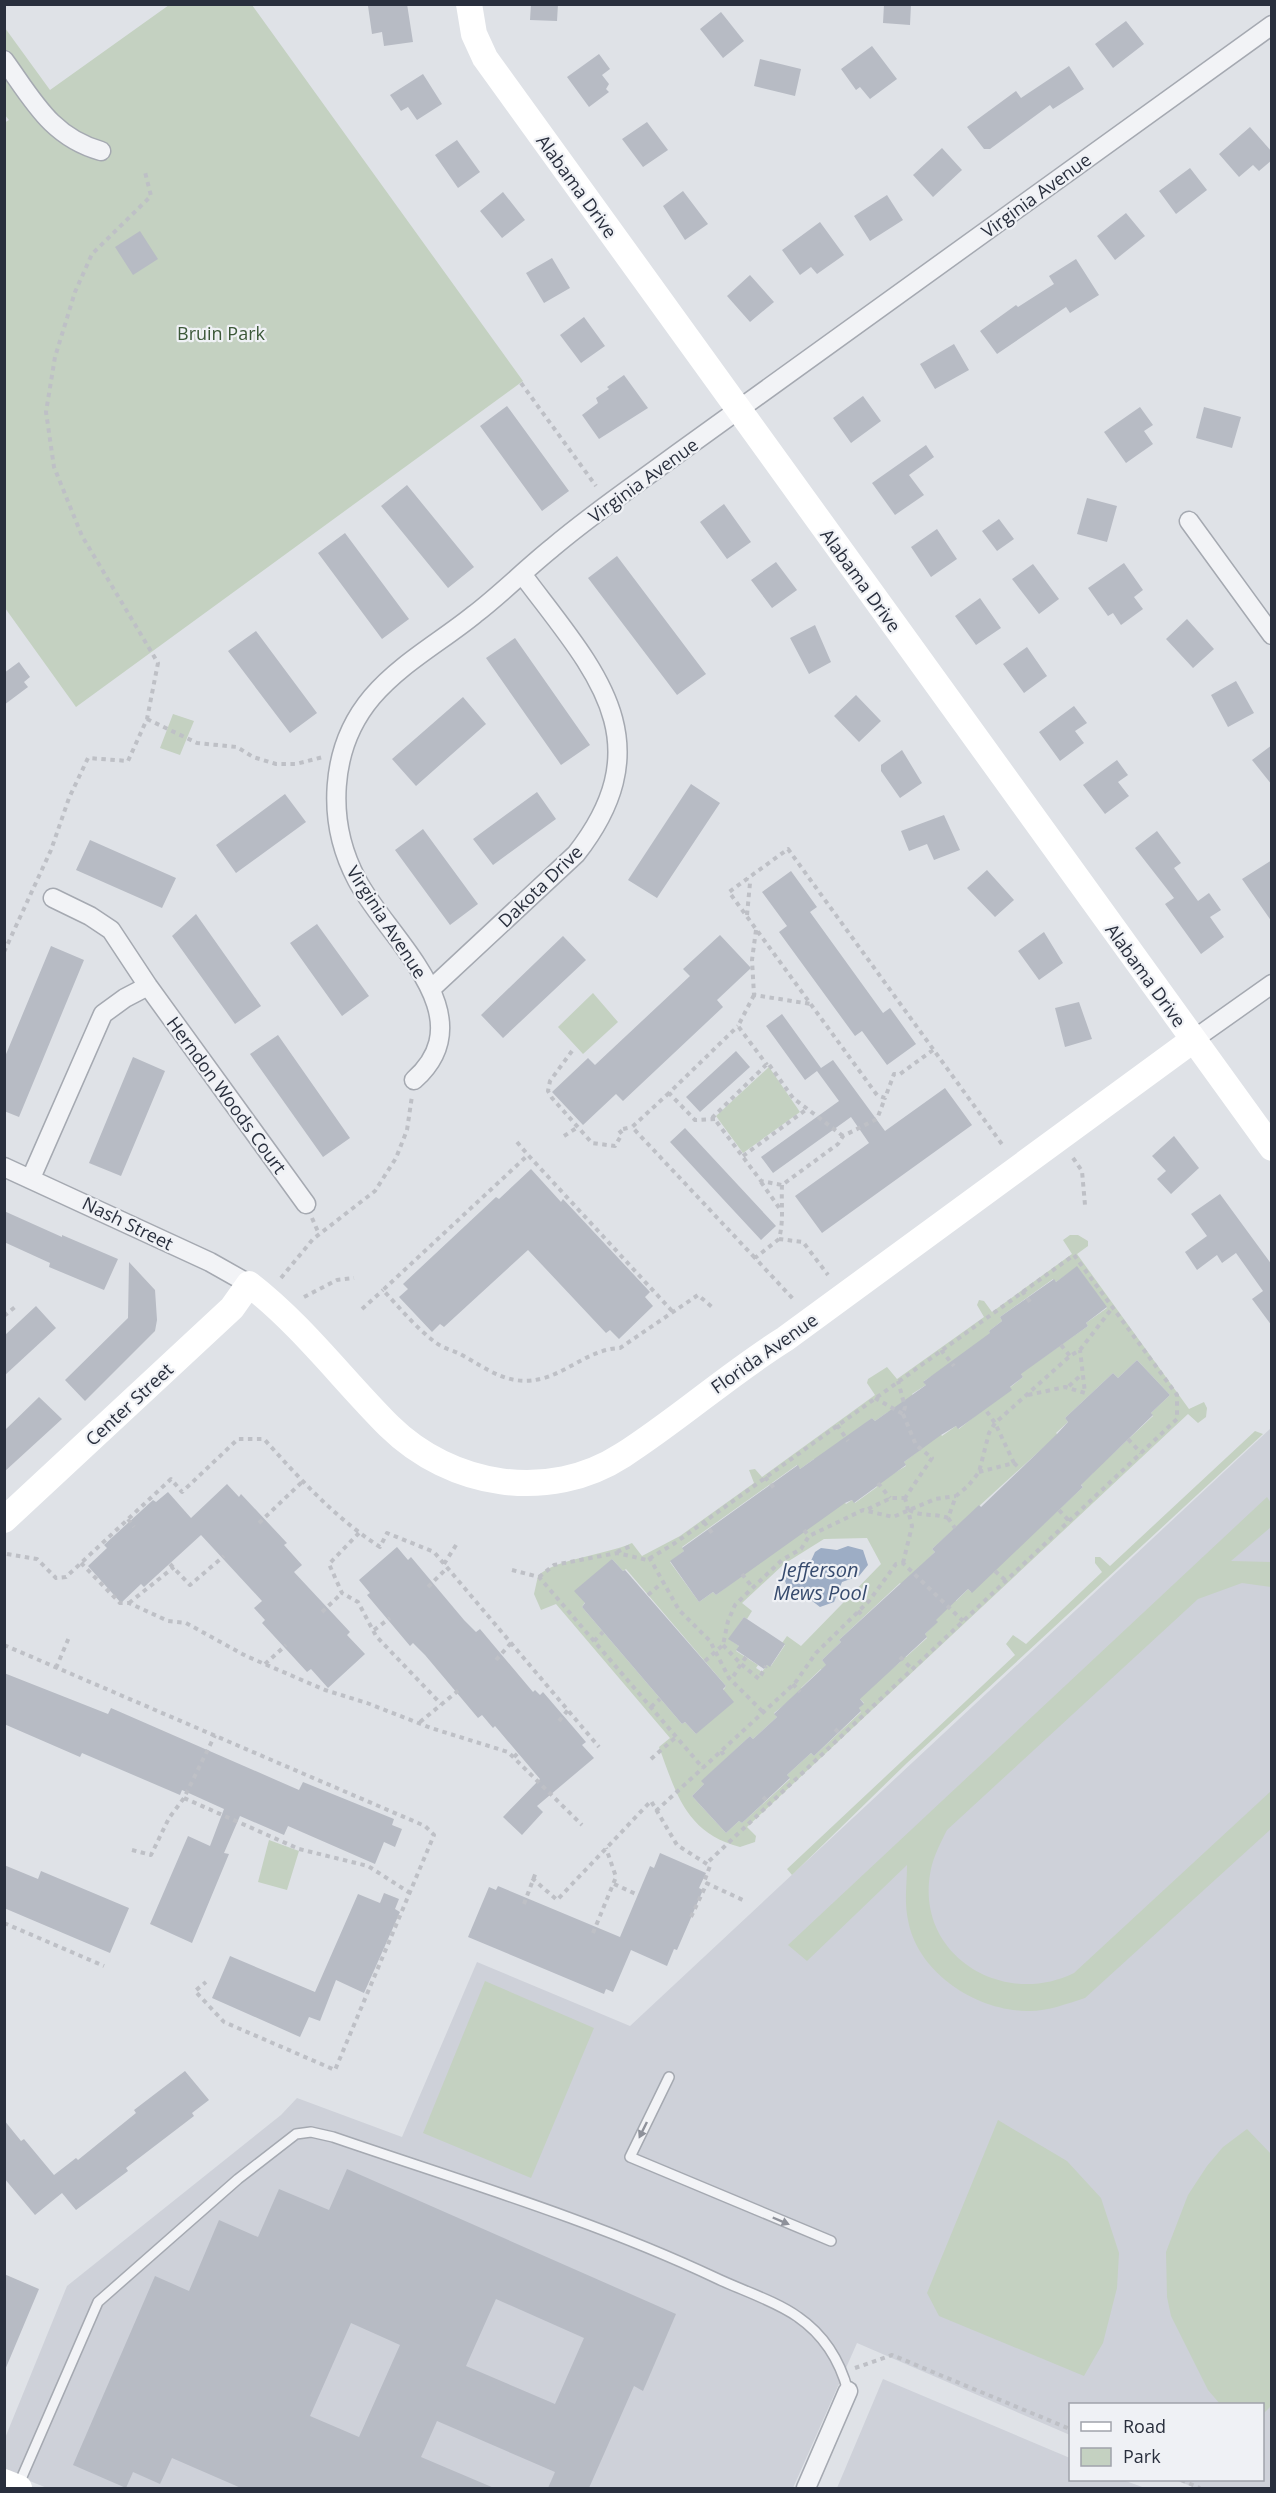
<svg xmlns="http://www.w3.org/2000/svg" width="1276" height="2493" font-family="'Open Sans',sans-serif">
<rect width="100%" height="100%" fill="#dfe2e7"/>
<!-- built -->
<path fill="#ced1d9" d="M1271,1428V2488H1196L1175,2480H1262V2404H1070V2435L857,2343L793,2488H47L5,2471V2438L67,2286L281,2115L297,2098L402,2137L477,1962L630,2026Z
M883,2379L1070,2458V2480H1123L1145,2488H837Z"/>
<!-- green -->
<path fill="#c4d1c1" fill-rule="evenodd" d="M169,5H252L523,381L76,707L5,608L4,123L9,120L4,114L5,28L50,90Z
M173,714L194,721L180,755L160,748Z
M593,993L618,1022L583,1054L558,1027Z
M769,1067L800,1112L743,1153L716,1116Z
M1070,1235H1078L1088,1241V1246L1077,1254L1189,1409L1204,1402L1207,1408L1206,1417L1198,1423L1188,1414L747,1827L756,1836L755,1842L740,1847C686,1833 676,1793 659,1747L670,1738L556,1604L541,1610L534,1594L538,1576C554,1559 606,1555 632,1543L642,1556L680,1536L754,1483L749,1470L755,1469L762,1477L875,1395L867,1383L868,1379L887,1367L897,1379L984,1317L977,1305L979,1300L984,1301L992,1312L1072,1254L1063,1240ZM1077,1267L1107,1308L1086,1323L1088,1326L1034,1364L1019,1371L1023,1377L959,1429L956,1426L942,1436L912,1394L926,1385L924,1381L993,1337L989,1331L1002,1321L1000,1317L1053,1279L1056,1282ZM1137,1360L1170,1395L1151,1413L1153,1416L1105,1461L1090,1469L1093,1473L1081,1484L1083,1487L971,1592L968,1589L956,1601L922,1565L935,1552L932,1549L1045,1446L1059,1436L1056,1433L1068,1422L1065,1418L1113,1373L1118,1378ZM888,1412L917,1452L904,1462L906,1466L876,1484L877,1487L855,1503L852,1500L846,1504L842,1499L716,1595L713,1592L699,1602L670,1562L684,1551L682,1547L797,1465L800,1469L814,1459L816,1463L872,1418L875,1421ZM867,1538L881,1564L801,1646L787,1636L782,1643L785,1645L771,1666L767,1665L762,1672L756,1668L758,1665L736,1651L739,1646L729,1639L744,1617L747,1619L752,1611L742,1603L784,1564L824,1539ZM612,1559L623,1571L626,1569L726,1686L696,1734L685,1722L682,1724L582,1607ZM900,1583L937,1622L925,1634L927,1638L906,1657L902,1655L900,1662L858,1697L864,1703L859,1708L861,1712L814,1756L811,1753L787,1775L790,1779L742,1823L739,1821L726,1833L692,1796L704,1784L702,1781L750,1736L753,1739L777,1717L774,1713L803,1690L801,1688L821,1669L824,1672L828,1667L822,1660L841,1642L839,1640Z
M1255,1431L1263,1434L907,1763L792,1875L787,1869L1015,1655L1006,1644L1013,1635L1026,1644L1102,1572L1095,1563V1557H1100L1110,1566Z
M1267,1497L1271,1503V1527L1231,1561L1271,1562V1587L1242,1583L1198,1599L947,1830C941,1842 934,1855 931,1869C913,1953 1001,2009 1074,1973L1271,1791V1829L1085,1998C1066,2004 1046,2012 1026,2011C975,2010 917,1972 908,1920C904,1901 907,1884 907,1865L807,1961L788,1945Z
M269,1840L299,1851L287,1890L258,1882Z
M485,1981L594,2028L531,2178L423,2133Z
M998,2120L1067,2161L1101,2198L1119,2253L1117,2288L1103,2343L1084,2376L939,2316L927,2293Z
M1247,2129L1271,2154L1272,2405L1263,2414L1262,2404H1220L1208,2390L1171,2316L1167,2297L1166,2252L1188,2195L1207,2166L1223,2147Z"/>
<!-- water -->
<path fill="#9dadc5" d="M848,1546L863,1550L868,1565L859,1576L842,1582L834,1602L820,1607L807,1597L789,1592L784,1578L790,1568L810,1563L815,1552L821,1548L837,1550Z"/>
<!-- building -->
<path fill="#b7bbc4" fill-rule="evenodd" d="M407,4L413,42L384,46L382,32L372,34L368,6Z
M531,4H558L557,21L530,20Z
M884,4H911L910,25L883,23Z
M721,12L744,41L723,58L700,29Z
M1126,21L1144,44L1113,68L1095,44Z
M872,46L897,79L870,99L860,87L856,90L841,69Z
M599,54L610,69L602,75L609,84L606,89L609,92L589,107L567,77Z
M760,59L801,69L795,96L754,86Z
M1069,66L1084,89L1053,109L1050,105L990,149H984L967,127L1016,91L1021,98Z
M423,74L442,104L417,120L408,107L401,111L390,95Z
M647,122L668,150L643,167L622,139Z
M1250,127L1272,152V160L1259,171L1253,165L1239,177L1219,154Z
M457,140L480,172L458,188L435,155Z
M942,148L962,170L933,197L913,175Z
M1190,168L1207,190L1176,214L1159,191Z
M683,191L708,224L685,240L663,206Z
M503,192L525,220L502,238L480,211Z
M887,195L903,220L870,241L854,216Z
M1126,213L1145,236L1115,260L1097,236Z
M820,222L844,255L817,274L811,267L800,275L782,250Z
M140,231L158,259L133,275L115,247Z
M552,258L570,288L544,303L526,273Z
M1076,259L1099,295L1070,313L1066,307L997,354L980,331L1016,305L1018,307L1054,284L1049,276Z
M750,275L774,302L750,322L727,296Z
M584,317L605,346L581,363L560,335Z
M954,344L969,370L935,389L920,364Z
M624,375L648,408L599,439L582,415L598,403L596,398L609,389L607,387Z
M863,396L881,421L851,443L833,418Z
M507,406L569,491L542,511L480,426Z
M1140,407L1153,425L1144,431L1153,444L1126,463L1104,432Z
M1204,407L1241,417L1232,448L1196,438Z
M926,445L934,457L909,475L924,495L895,515L872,483Z
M407,485L474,567L448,588L381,506Z
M1087,498L1117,506L1107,542L1077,534Z
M724,504L751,542L727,559L700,522Z
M999,519L1014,539L997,551L982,531Z
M937,529L957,559L931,577L911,547Z
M345,533L409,619L382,639L318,553Z
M617,556L706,674L677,695L588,578Z
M776,562L797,590L772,608L751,580Z
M1124,563L1143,590L1134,597L1143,609L1121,625L1113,613L1108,616L1088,588Z
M1033,564L1059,599L1039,614L1012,579Z
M980,598L1001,628L976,645L955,616Z
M1187,619L1214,649L1193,668L1166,639Z
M815,625L831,662L809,674L790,638Z
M256,631L317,713L290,733L228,651Z
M515,638L590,745L561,765L486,658Z
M1027,647L1047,676L1024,693L1003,664Z
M19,662L30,677L24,682L28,687L4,705V673Z
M1236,681L1254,713L1228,727L1211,695Z
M856,695L881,721L859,742L834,716Z
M463,697L486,724L416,786L392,759Z
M1074,706L1087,723L1075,731L1084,743L1060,761L1039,732Z
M1272,745V785L1252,760Z
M902,750L922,783L900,798L881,771V765Z
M1117,760L1128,775L1118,782L1129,796L1105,814L1083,785Z
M691,784L720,803L657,898L628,880Z
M537,792L556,819L493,865L473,839Z
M285,794L306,822L236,873L216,845Z
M944,815L960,850L934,860L927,844L909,851L901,831Z
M423,829L478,904L450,925L395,850Z
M1157,831L1181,863L1174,868L1198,901L1209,893L1221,910L1210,917L1224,937L1201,954L1165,904L1174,898L1135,848Z
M90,840L176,878L162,908L76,870Z
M1272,860V922L1242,879Z
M987,870L1014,900L995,917L967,888Z
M791,871L817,907L810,912L883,1013L890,1008L916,1044L887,1065L862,1031L855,1036L779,932L787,926L762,892Z
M196,914L261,1006L235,1024L172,936Z
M317,924L369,996L342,1016L290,943Z
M1044,932L1063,963L1039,980L1018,951Z
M720,935L751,968L717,1000L723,1007L623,1101L616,1094L583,1125L552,1092L588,1058L595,1065L690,976L683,969Z
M563,936L586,960L503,1038L481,1015Z
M51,946L84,960L19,1117L4,1111V1059Z
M1079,1002L1092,1039L1065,1047L1055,1008Z
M782,1014L821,1068L833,1060L885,1131L945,1088L972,1125L822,1233L795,1196L869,1143L851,1117L773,1173L761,1157L839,1101L817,1071L805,1080L766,1026Z
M278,1035L350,1138L323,1157L250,1054Z
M736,1051L750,1067L700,1112L686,1097Z
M133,1057L165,1071L121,1176L89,1163Z
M685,1128L776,1226L761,1240L670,1142Z
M1174,1136L1199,1168L1171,1194L1157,1179L1166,1171L1152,1156Z
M531,1169L561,1202L563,1199L650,1292L645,1297L653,1306L619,1339L610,1330L606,1333L528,1250L444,1327L440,1324L432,1332L399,1297L408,1289L403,1284L496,1197L499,1199Z
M1220,1194L1272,1265V1326L1252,1299L1263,1291L1236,1253L1222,1263L1217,1255L1197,1270L1185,1252L1207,1236L1191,1214Z
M4,1211L62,1237V1235L118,1259L104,1290L49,1267L50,1263L4,1242Z
M129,1262L155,1290L157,1320L155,1331L85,1401L65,1380L128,1318Z
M1077,1266L1107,1307L1086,1323L1088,1326L1021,1374L1023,1377L1010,1387L1012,1390L958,1429L956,1426L941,1435L904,1462L906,1465L854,1503L852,1500L845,1503L716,1595L713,1592L699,1602L670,1561L684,1551L682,1548L798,1465L800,1469L872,1418L875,1421L912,1395L926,1385L923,1382L990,1333L989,1331L1002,1321L1000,1317L1054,1279L1056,1282Z
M36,1306L56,1328L4,1376V1336Z
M1137,1360L1170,1395L1151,1413L1153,1415L1081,1485L1083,1487L995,1571L972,1593L968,1589L936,1620L938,1622L925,1634L927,1637L860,1699L864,1704L859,1708L861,1711L814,1756L811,1753L787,1775L790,1778L742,1823L739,1821L726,1833L692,1796L704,1784L701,1781L750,1736L753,1739L777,1717L774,1714L826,1665L822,1660L841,1642L839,1640L935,1552L932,1549L979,1505L981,1507L1057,1434L1068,1422L1065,1418L1113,1373L1118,1378Z
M39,1397L62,1419L4,1472V1431Z
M227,1484L239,1497L241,1494L287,1543L284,1545L302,1565L294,1572L350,1632L347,1635L365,1654L328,1688L311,1669L307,1672L262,1623L265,1620L254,1608L262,1601L201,1535L144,1587L141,1584L121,1603L88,1566L107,1548L104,1545L153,1500L156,1502L168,1492L191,1518Z
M397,1547L408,1560L411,1557L464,1620L476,1632L480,1629L533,1692L535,1690L540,1695L543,1692L586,1742L582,1745L594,1758L537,1806L543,1812L522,1835L503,1817L540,1779L495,1726L493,1728L482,1715L478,1718L425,1655L413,1643L410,1646L367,1595L370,1593L359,1580Z
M612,1559L623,1571L625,1570L726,1686L723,1689L734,1702L696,1734L685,1722L682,1724L582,1607L585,1603L574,1591Z
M744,1617L785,1644L770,1667L767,1665L764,1669L736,1650L739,1646L728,1639Z
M4,1673L108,1714L111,1708L299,1790L303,1782L394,1819L392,1825L402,1829L395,1847L384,1842L375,1864L288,1826L284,1835L240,1816L224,1853L229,1854L192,1943L150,1924L188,1836L210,1846L224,1809L182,1790L180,1795L82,1753L80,1757L4,1724Z
M660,1853L706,1873L699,1888L703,1890L677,1950L674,1949L667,1966L631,1950L613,1992L606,1989L604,1994L468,1937L489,1887L496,1890L498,1886L620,1937L650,1866L654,1868Z
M4,1865L38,1879L41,1871L129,1908L110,1953L4,1908Z
M384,1893L399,1899L395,1909L400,1912L364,1993L336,1980L320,2021L309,2017L300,2037L212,1998L230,1956L315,1992L358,1894L380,1903Z
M185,2071L209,2100L192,2113L194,2116L126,2168L128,2171L76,2210L62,2193L35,2215L4,2178V2120L21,2141L24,2139L54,2175L76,2158L78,2160L136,2113L134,2110Z
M347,2169L676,2314L643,2391L634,2386L589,2488H548L555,2472L437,2421L421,2457L494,2488H241L172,2458L160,2484L133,2472L126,2488L73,2465L155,2276L189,2291L219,2220L258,2237L279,2189L329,2210ZM496,2299L584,2338L555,2404L466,2366ZM351,2323L400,2345L359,2437L310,2416Z
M4,2274L39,2289L5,2370H4Z"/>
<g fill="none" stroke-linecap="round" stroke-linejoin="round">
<!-- lane casing -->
<g stroke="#a5a9b1" stroke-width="12">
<path id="lane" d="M669,2077L630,2157L831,2241
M18,2486L98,2302L238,2179L296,2134L311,2132L333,2137C461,2181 593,2220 716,2278C741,2290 776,2301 798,2317C824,2335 840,2361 848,2391"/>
</g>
<!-- street casing -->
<g stroke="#a5a9b1" stroke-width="21">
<path id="street" d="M4,60C33,100 51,137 101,151
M1189,521L1272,635
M53,898L90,916L111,930L148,986L306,1204
M431,989L576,854C666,739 592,668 522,574
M1193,1040L1272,984
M414,1080C487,1015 387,938 357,880C326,822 329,748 372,697C401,663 442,641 475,614C502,593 526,569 552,548C592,514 635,485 677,454C875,311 1073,168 1272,25
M4,1167L210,1262L249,1284
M31,1178L103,1014L125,998L148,986
M806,2488L848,2391"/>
</g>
<!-- path -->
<path stroke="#bec0c6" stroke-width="4" stroke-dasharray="4.5 4.5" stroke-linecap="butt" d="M521,383L596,486
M147,719L197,743L237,747L253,757L276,764H296L323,757
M747,915L750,883L747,879
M756,930L752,960L754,995L811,1004
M4,952L51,850L69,798L88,758L128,761L147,719L158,663L82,536L54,467L46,412L55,357L75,292L92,254L151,196L145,172
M754,995L738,1026L767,1065
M933,1050L900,1074H894L885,1098L877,1095L729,892L788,849L1004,1147
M572,1051L550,1081L548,1091L552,1098L592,1143L615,1146L622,1134L619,1130L632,1127
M669,1093L632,1127L755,1258
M715,1119L695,1120L669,1093L738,1026
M564,1136L578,1127
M843,1136L793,1098L768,1063L713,1117L761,1181L782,1185L838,1144L843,1136L877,1119L885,1098
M517,1142L528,1155
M743,1156L807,1109
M1073,1158L1082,1171L1085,1205
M761,1182L780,1209
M782,1185C781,1205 784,1220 779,1239L803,1242L828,1275
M312,1218L319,1234
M779,1239L755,1258L794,1300
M281,1278L313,1239L375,1191L396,1158L407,1130L412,1096
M1022,1291L1030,1302
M304,1297L337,1280L354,1278
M362,1309L383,1290
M672,1311L528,1155L383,1290C399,1307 416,1328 435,1342C442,1348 452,1350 460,1354C488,1369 509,1388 544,1378C571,1370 591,1349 620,1348L698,1295L712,1307
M4,1316L15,1307
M1061,1345L1070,1356
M941,1350L954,1366
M1069,1386L1081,1375
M1028,1395L1065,1387L1085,1393L1080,1350
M875,1398L903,1414L905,1407L898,1381
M903,1414L916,1445L932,1458L905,1498
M837,1425L848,1441
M1128,1439L1141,1453
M1014,1463L1020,1469
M979,1472L1014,1463L995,1423L985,1409
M765,1477L774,1488
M878,1483L890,1498
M868,1509L891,1498H905
M909,1510C922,1517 934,1513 948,1518L956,1496L968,1486L979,1472L989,1433L995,1423L1070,1356L1080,1350L1113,1307
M1059,1510L1070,1522
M948,1518L955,1528
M128,1519L134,1527
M704,1522L712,1533
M259,1523L302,1482
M804,1530L809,1536
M359,1533L329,1564L342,1593L358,1602L376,1636L441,1704
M617,1552L633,1545
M7,1554L37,1559L56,1578L66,1577L171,1479L182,1492L238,1439H264C300,1479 334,1517 380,1547L387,1533L434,1552L599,1747
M649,1557L679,1610L710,1641L729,1678L763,1712
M81,1563L120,1603H129L168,1621L186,1623L246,1656L325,1690L367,1703L431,1728L508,1752L582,1825
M903,1563L912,1526L905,1498
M170,1564L190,1585L224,1556
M444,1564L458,1542
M512,1570L539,1577L703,1768
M995,1571L1006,1581
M742,1574L753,1588
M539,1577L554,1565L617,1553L647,1560L675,1543L1074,1255L1177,1395V1419L707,1863
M428,1587L447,1568
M648,1595L663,1582
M129,1603L174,1567
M858,1611L864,1617
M322,1612L342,1593
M374,1630L390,1618
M594,1641L603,1632
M4,1645L425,1826L434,1835L335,2070L224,2022L195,1991L206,1982
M723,1645L741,1664L731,1680
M746,1657L741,1664L759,1679L766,1666
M900,1657L912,1669
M496,1660L511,1643
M705,1661L723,1645L728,1621L735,1605L743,1597L782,1560L801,1549L809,1536L863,1510L893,1517L935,1499L956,1496
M265,1664L286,1645
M56,1668L70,1635
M793,1684L800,1692
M651,1707L660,1699
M559,1721L568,1710
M420,1722L459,1690
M835,1729L842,1736
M721,1751L726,1758
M514,1757L520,1751
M651,1759L676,1737
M763,1797L769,1803
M184,1798L299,1849L368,1866L410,1893
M656,1811L795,1683L816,1653L869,1601L896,1564L903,1563L963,1621
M132,1850L151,1855L169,1818L184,1798L215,1735
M532,1878L557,1900L651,1801L677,1845L710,1866L704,1882L745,1901
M614,1884L638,1895
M524,1904L536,1872
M691,1917L707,1883
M4,1923L104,1966
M593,1933L616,1877L606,1848
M855,2368L892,2355L1070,2429
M1181,2480L1200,2488"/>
<!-- lane -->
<use href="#lane" stroke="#f2f3f6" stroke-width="9"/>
<!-- street -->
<use href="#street" stroke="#f2f3f6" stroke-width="18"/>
<!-- secondary -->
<path stroke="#fff" stroke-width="26" d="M469,4L474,34L485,58L1272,1148
M4,1520L232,1308L249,1284C302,1325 342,1379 389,1426C451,1487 549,1503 623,1455C679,1419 729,1374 785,1339L1193,1040
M4,2482L19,2488"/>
</g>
<!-- one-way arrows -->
<defs><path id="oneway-solid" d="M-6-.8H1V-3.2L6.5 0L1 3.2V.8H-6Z" transform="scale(1.5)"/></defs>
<g fill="#8e919a">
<use href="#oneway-solid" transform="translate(643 2130) rotate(116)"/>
<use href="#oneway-solid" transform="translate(781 2221) rotate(23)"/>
</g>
<g text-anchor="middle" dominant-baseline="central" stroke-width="4.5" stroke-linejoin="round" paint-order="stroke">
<!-- street labels -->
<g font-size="18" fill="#292f3d" stroke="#eff1f5">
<text transform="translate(577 186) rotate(54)">Alabama Drive</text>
<text transform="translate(1036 195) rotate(-36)">Virginia Avenue</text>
<text transform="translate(643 480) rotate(-36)">Virginia Avenue</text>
<text transform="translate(861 580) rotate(54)">Alabama Drive</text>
<text transform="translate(540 886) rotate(-44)">Dakota Drive</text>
<text transform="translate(387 922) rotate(57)">Virginia Avenue</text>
<text transform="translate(1146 975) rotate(54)">Alabama Drive</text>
<text transform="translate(227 1095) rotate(54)">Herndon Woods Court</text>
<text transform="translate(128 1223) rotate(26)">Nash Street</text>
<text transform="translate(764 1353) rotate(-35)">Florida Avenue</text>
<text transform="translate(129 1404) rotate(-43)">Center Street</text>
</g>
<!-- park labels -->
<g font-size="18" fill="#3b5838" stroke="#eff1f5">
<text x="221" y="333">Bruin Park</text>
</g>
<!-- water labels -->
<g font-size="20" font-style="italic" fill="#374b6e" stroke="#eff1f5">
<text x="820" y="1569">Jefferson<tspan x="820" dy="23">Mews Pool</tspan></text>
</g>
</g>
<!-- border -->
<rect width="1276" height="2493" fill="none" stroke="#292f3d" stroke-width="12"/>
<!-- legend -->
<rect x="1069" y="2403" width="195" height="78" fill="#eff1f5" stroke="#a0a3ab" stroke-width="1.5"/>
<rect x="1081" y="2422" width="30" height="9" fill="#ffffff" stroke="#a0a3ab" stroke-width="1.5"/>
<text x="1123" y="2433" font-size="18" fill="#292f3d">Road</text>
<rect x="1081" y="2448" width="30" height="18" fill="#c4d1c1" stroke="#a0a3ab" stroke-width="1.5"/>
<text x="1123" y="2463" font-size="18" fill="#292f3d">Park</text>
</svg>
